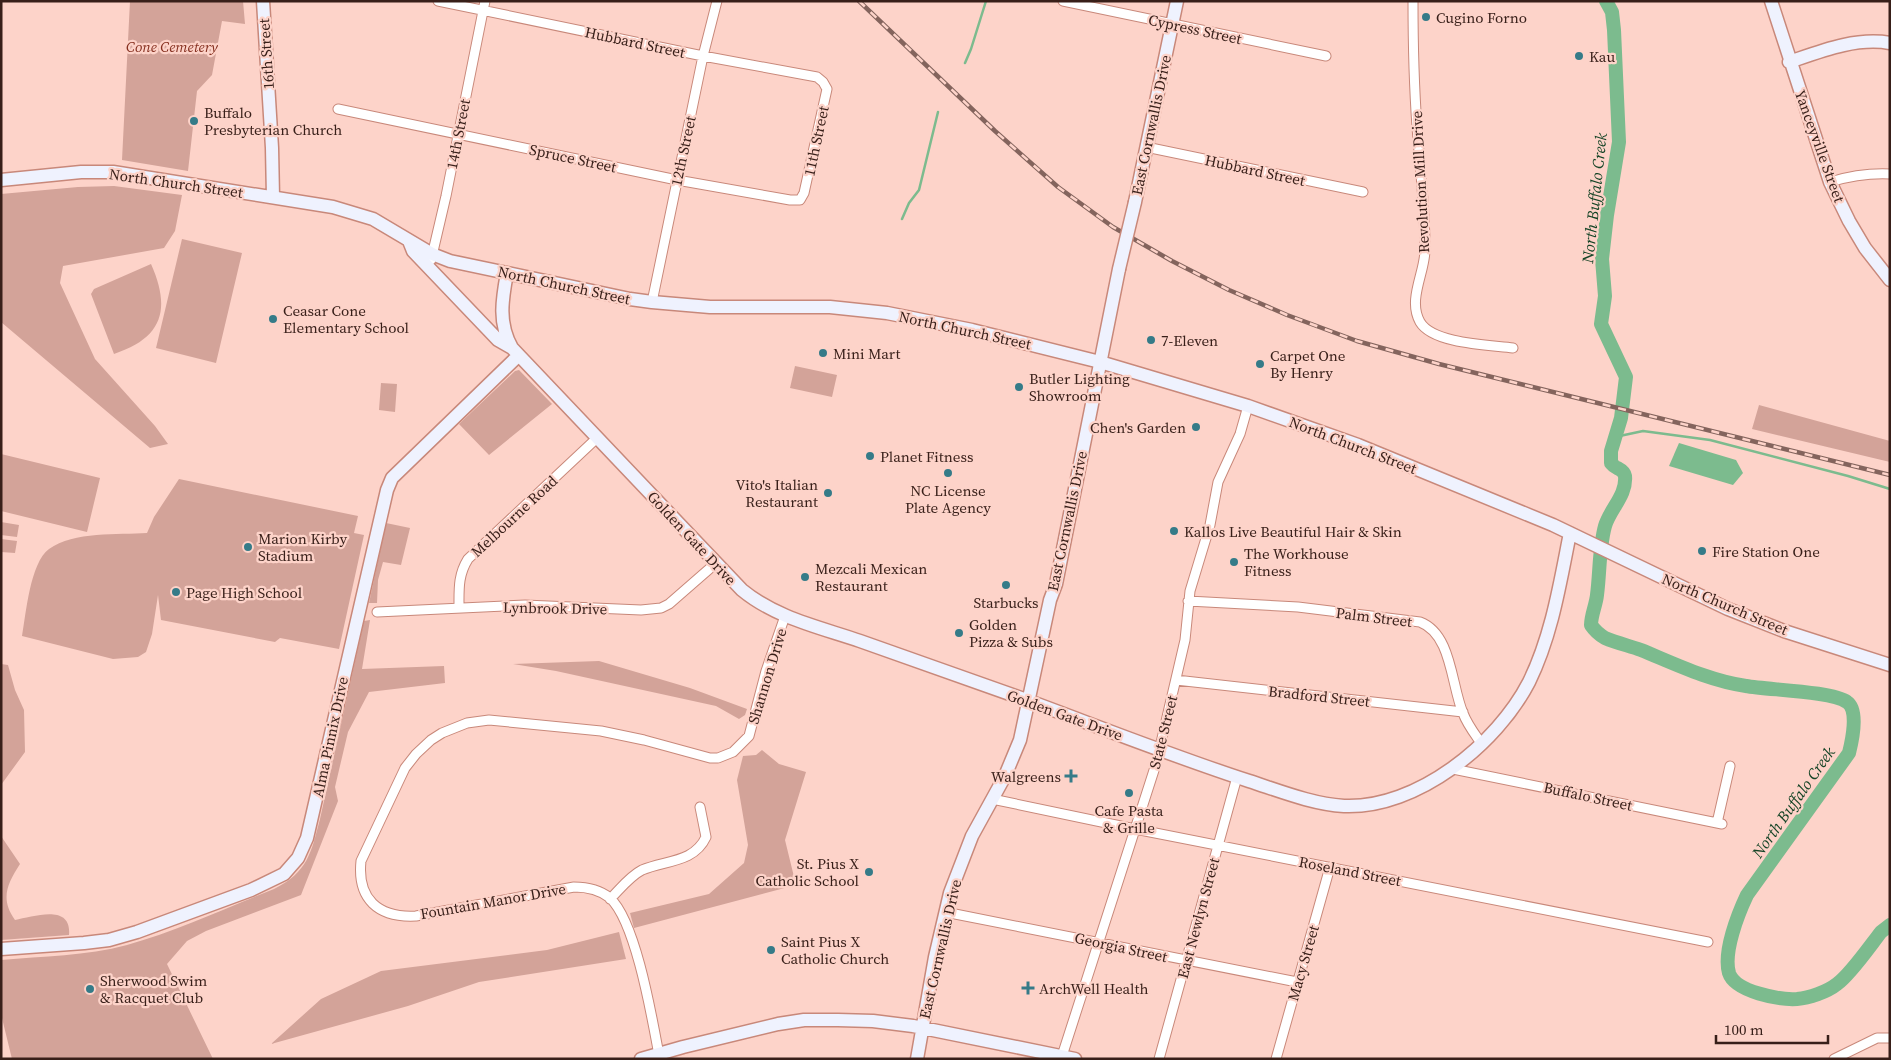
<svg xmlns="http://www.w3.org/2000/svg" width="1891" height="1060" font-family="'Source Serif 4',serif">
<rect width="100%" height="100%" fill="#fdd3c9"/>
<!-- green -->
<path fill="#d3a399" d="M130,1H243L245,24L222,21L212,75L197,91L188,171L122,160Z
M114,186L182,195L175,231L164,248L63,266L60,283L95,359L155,426L168,444L150,448L1,322V194L78,187Z
M182,239L242,253L216,363L156,348Z
M151,264C171,309 163,338 114,354L91,294L94,289Z
M795,366L837,375L832,397L790,388Z
M519,370L552,404L489,455L459,424L515,371Z
M381,383L397,384L395,412L379,410Z
M1759,405L1890,441V462L1752,429Z
M1,454L100,478L87,532L1,511Z
M179,479L358,516L354,533L364,535L339,649L280,638L275,642L161,620L158,595L152,634L146,652L138,657L113,659L22,636C26,614 30,563 49,549C74,531 118,535 147,533L154,517Z
M1,522L19,525L17,537L1,535Z
M386,523L410,528L401,565L383,562L378,580L377,603H369Z
M1,539L17,541L15,553L1,552Z
M370,620L362,669L444,666L445,683L369,692L348,732L335,787L338,801L301,895L206,931L187,941L167,964L213,1059H12L1,1014V960C43,956 86,956 127,945C177,931 226,908 274,889C308,872 311,853 320,819L364,621Z
M599,661L690,688L747,709L745,715L739,719L716,706L556,671L513,664Z
M1,664L8,665L15,690L24,710L25,752L1,785Z
M762,750L779,764L806,772L785,840L796,885L634,928L630,913L709,894L744,863L748,845L737,780L743,756L756,755Z
M1,836L20,864C7,884 0,899 15,920C33,917 72,903 69,935L1,940Z
M619,932L626,959L479,982L408,1006L271,1044L321,999L381,971L547,950Z"/>
<!-- water -->
<path fill="#7cbb8e" d="M1679,443L1736,460L1743,473L1733,485L1669,466Z"/>
<g fill="none" stroke-linecap="round" stroke-linejoin="round">
<!-- stream -->
<path stroke="#7cbb8e" stroke-width="2.5" d="M965,63L971,49L986,1
M902,219L909,203L919,190L938,112
M1615,437L1643,431L1710,440L1848,476L1890,489"/>
<!-- river -->
<path stroke="#7cbb8e" stroke-width="14" d="M1606,1L1612,12L1614,30L1619,142L1607,215L1602,259L1605,296L1601,324L1626,377L1621,418L1611,451V463L1614,466C1618,469 1624,470 1625,476C1627,495 1610,509 1605,526C1599,548 1600,572 1597,595C1596,605 1591,615 1591,625C1595,631 1600,635 1605,638C1617,643 1630,646 1641,650C1675,664 1710,681 1746,686C1767,690 1832,691 1847,702C1859,710 1852,741 1849,753L1747,895C1738,914 1723,952 1729,973C1735,992 1780,1000 1797,999C1809,998 1827,992 1837,984C1850,975 1870,946 1881,932L1890,925"/>
<!-- street casing -->
<g stroke="#c8887a" stroke-width="11">
<path id="street" d="M1063,1L1326,56
M1413,1C1413,43 1414,85 1417,127C1420,167 1425,208 1425,248C1426,271 1407,299 1420,322C1433,344 1490,345 1513,348
M338,109L677,180L790,200H800L804,193L827,89L823,82L817,77L703,56L438,1
M1146,147L1363,192
M1830,182C1850,176 1869,173 1890,174
M431,260L446,196L485,1
M652,302L703,56L717,1
M1188,601L1298,607L1420,622C1452,634 1451,685 1463,713C1467,724 1474,733 1481,743
M459,607C459,589 458,575 468,559L597,438
M377,612L525,605L641,610L661,608L669,604L716,563
M1176,680L1463,712
M1453,769L1722,824
M992,799L1135,829L1708,942
M1717,823L1730,766
M610,899C620,889 630,876 642,870C665,860 694,863 706,837L700,807
M945,912L1297,982
M659,1055C652,1018 636,922 610,898C600,890 586,887 574,887L416,916C378,918 357,899 361,861L405,768L416,754L431,740L442,733L467,723L489,720L601,731L644,740L710,758H718L733,752L749,736L766,671L785,616
M1062,1056L1156,764L1185,640L1190,591L1210,525L1218,482L1240,434L1248,406
M1159,1059L1237,777
M1276,1059L1330,867
M1834,1059L1877,1038H1890"/>
</g>
<!-- secondary casing -->
<g stroke="#c8887a" stroke-width="15">
<path id="secondary" d="M263,1L272,148L273,197
M1771,1L1830,182L1849,221L1865,248L1890,280
M1789,62C1821,51 1856,37 1890,43
M1,180L81,172H113L333,207L373,219L432,254L450,261L630,299L652,302L710,307H830L887,313L972,330L1100,362L1248,406L1358,445L1553,525L1728,609L1784,631L1890,665
M1135,202L1177,1
M409,241L413,251L498,340L512,348
M507,273C502,300 498,323 512,348L742,590C776,618 819,627 860,641C913,660 967,679 1021,698C1097,726 1172,756 1249,781C1280,791 1312,804 1344,806C1417,809 1497,744 1529,682C1552,635 1560,583 1570,533
M1,949L84,943L109,940L137,932L251,890L284,874L298,858L307,838L387,490L392,478L518,356
M641,1059L683,1047L778,1024L804,1020H838L873,1021L913,1026L1075,1059
M917,1059L935,957L950,893L972,836L1005,776L1020,740L1050,600L1056,584L1119,269"/>
</g>
<!-- street -->
<use href="#street" stroke="#fff" stroke-width="9"/>
<!-- secondary -->
<use href="#secondary" stroke="#eff2fe" stroke-width="12"/>
<!-- rail casing -->
<g stroke="#84645d" stroke-width="4.5">
<path id="rail" d="M859,1L995,131L1058,187L1113,227L1172,261L1229,290L1287,315L1357,341L1439,364L1890,475"/>
</g>
<!-- rail -->
<use href="#rail" stroke="#fdd3c9" stroke-width="2.5" stroke-dasharray="8" stroke-linecap="butt"/>
<!-- secondary-bridge casing -->
<g stroke="#c8887a" stroke-width="15" stroke-linecap="butt">
<path id="secondary-bridge" d="M1119,269L1135,202"/>
</g>
<!-- secondary-bridge -->
<use href="#secondary-bridge" stroke="#eff2fe" stroke-width="12"/>
</g>
<!-- markers -->
<g fill="#357b88" stroke="#fdd3c9" stroke-width="2">
<circle cx="1426" cy="17" r="5"/>
<circle cx="1579" cy="56" r="5"/>
<circle cx="194" cy="121" r="5"/>
<circle cx="273" cy="319" r="5"/>
<circle cx="1151" cy="340" r="5"/>
<circle cx="823" cy="353" r="5"/>
<circle cx="1260" cy="364" r="5"/>
<circle cx="1019" cy="387" r="5"/>
<circle cx="1196" cy="427" r="5"/>
<circle cx="870" cy="456" r="5"/>
<circle cx="948" cy="473" r="5"/>
<circle cx="828" cy="493" r="5"/>
<circle cx="1174" cy="531" r="5"/>
<circle cx="248" cy="547" r="5"/>
<circle cx="1702" cy="551" r="5"/>
<circle cx="1234" cy="562" r="5"/>
<circle cx="805" cy="577" r="5"/>
<circle cx="1006" cy="585" r="5"/>
<circle cx="176" cy="592" r="5"/>
<circle cx="959" cy="633" r="5"/>
<path d="M1068.5 768.5h5v5h5v5h-5v5h-5v-5h-5v-5h5z"/>
<circle cx="1129" cy="793" r="5"/>
<circle cx="869" cy="872" r="5"/>
<circle cx="771" cy="950" r="5"/>
<path d="M1025.5 980.5h5v5h5v5h-5v5h-5v-5h-5v-5h5z"/>
<circle cx="90" cy="989" r="5"/>
</g>
<g text-anchor="middle" dominant-baseline="central" stroke-width="4.5" stroke-linejoin="round" paint-order="stroke">
<!-- poi labels -->
<g font-size="15" fill="#381f19" stroke="#fdd3c9" text-anchor="start">
<text x="1436" y="17">Cugino Forno</text>
<text x="1589" y="56">Kau</text>
<text x="204" y="112">Buffalo<tspan x="204" dy="17">Presbyterian Church</tspan></text>
<text x="283" y="310">Ceasar Cone<tspan x="283" dy="17">Elementary School</tspan></text>
<text x="1161" y="340">7-Eleven</text>
<text x="833" y="353">Mini Mart</text>
<text x="1270" y="355">Carpet One<tspan x="1270" dy="17">By Henry</tspan></text>
<text x="1029" y="378">Butler Lighting<tspan x="1029" dy="17">Showroom</tspan></text>
<text x="1186" y="427" text-anchor="end">Chen's Garden</text>
<text x="880" y="456">Planet Fitness</text>
<text x="818" y="484" text-anchor="end">Vito's Italian<tspan x="818" dy="17">Restaurant</tspan></text>
<text x="948" y="490" text-anchor="middle">NC License<tspan x="948" dy="17">Plate Agency</tspan></text>
<text x="1184" y="531">Kallos Live Beautiful Hair &amp; Skin</text>
<text x="258" y="538">Marion Kirby<tspan x="258" dy="17">Stadium</tspan></text>
<text x="1712" y="551">Fire Station One</text>
<text x="1244" y="553">The Workhouse<tspan x="1244" dy="17">Fitness</tspan></text>
<text x="815" y="568">Mezcali Mexican<tspan x="815" dy="17">Restaurant</tspan></text>
<text x="186" y="592">Page High School</text>
<text x="1006" y="602" text-anchor="middle">Starbucks</text>
<text x="969" y="624">Golden<tspan x="969" dy="17">Pizza &amp; Subs</tspan></text>
<text x="1061" y="776" text-anchor="end">Walgreens</text>
<text x="1129" y="810" text-anchor="middle">Cafe Pasta<tspan x="1129" dy="17">&amp; Grille</tspan></text>
<text x="859" y="863" text-anchor="end">St. Pius X<tspan x="859" dy="17">Catholic School</tspan></text>
<text x="781" y="941">Saint Pius X<tspan x="781" dy="17">Catholic Church</tspan></text>
<text x="100" y="980">Sherwood Swim<tspan x="100" dy="17">&amp; Racquet Club</tspan></text>
<text x="1039" y="988">ArchWell Health</text>
</g>
<!-- street labels -->
<g font-size="15" fill="#381f19" stroke="#fdd3c9">
<text transform="translate(1195 29) rotate(12)">Cypress Street</text>
<text transform="translate(635 42) rotate(12)">Hubbard Street</text>
<text transform="translate(266 54) rotate(-94)">16th Street</text>
<text transform="translate(1151 125) rotate(-78)">East Cornwallis Drive</text>
<text transform="translate(458 134) rotate(-79)">14th Street</text>
<text transform="translate(816 141) rotate(-78)">11th Street</text>
<text transform="translate(1820 146) rotate(70)">Yanceyville Street</text>
<text transform="translate(683 151) rotate(-78)">12th Street</text>
<text transform="translate(573 158) rotate(12)">Spruce Street</text>
<text transform="translate(1255 170) rotate(12)">Hubbard Street</text>
<text transform="translate(1420 182) rotate(-93)">Revolution Mill Drive</text>
<text transform="translate(176 183) rotate(8)">North Church Street</text>
<text transform="translate(564 285) rotate(12)">North Church Street</text>
<text transform="translate(965 330) rotate(12)">North Church Street</text>
<text transform="translate(1353 445) rotate(21)">North Church Street</text>
<text transform="translate(514 516) rotate(-43)">Melbourne Road</text>
<text transform="translate(1067 521) rotate(-78)">East Cornwallis Drive</text>
<text transform="translate(692 538) rotate(47)">Golden Gate Drive</text>
<text transform="translate(1725 604) rotate(23)">North Church Street</text>
<text transform="translate(555 608) rotate(1)">Lynbrook Drive</text>
<text transform="translate(1374 617) rotate(7)">Palm Street</text>
<text transform="translate(767 676) rotate(-73)">Shannon Drive</text>
<text transform="translate(1319 696) rotate(6)">Bradford Street</text>
<text transform="translate(1065 715) rotate(20)">Golden Gate Drive</text>
<text transform="translate(1163 732) rotate(-76)">State Street</text>
<text transform="translate(330 737) rotate(-78)">Alma Pinnix Drive</text>
<text transform="translate(1588 796) rotate(12)">Buffalo Street</text>
<text transform="translate(1350 871) rotate(11)">Roseland Street</text>
<text transform="translate(493 901) rotate(-10)">Fountain Manor Drive</text>
<text transform="translate(1198 918) rotate(-75)">East Newlyn Street</text>
<text transform="translate(1121 947) rotate(12)">Georgia Street</text>
<text transform="translate(940 949) rotate(-77)">East Cornwallis Drive</text>
<text transform="translate(1303 963) rotate(-74)">Macy Street</text>
</g>
<!-- park labels -->
<g font-size="15" font-style="italic" fill="#852f1f" stroke="#fdd3c9">
<text x="172" y="46">Cone Cemetery</text>
</g>
<!-- water labels -->
<g font-size="16" font-style="italic" fill="#154426" stroke="#fdd3c9">
<text transform="translate(1594 198) rotate(-84)">North Buffalo Creek</text>
<text transform="translate(1793 802) rotate(-55)">North Buffalo Creek</text>
</g>
</g>
<!-- border -->
<rect width="1891" height="1060" fill="none" stroke="#381f19" stroke-width="5"/>
<!-- scale -->
<path d="M1716 1035v8h112v-8" fill="none" stroke="#381f19" stroke-width="2.5"/>
<text x="1724" y="1035" font-size="15" fill="#381f19" stroke="#fdd3c9" stroke-width="4" paint-order="stroke">100 m</text>
</svg>
